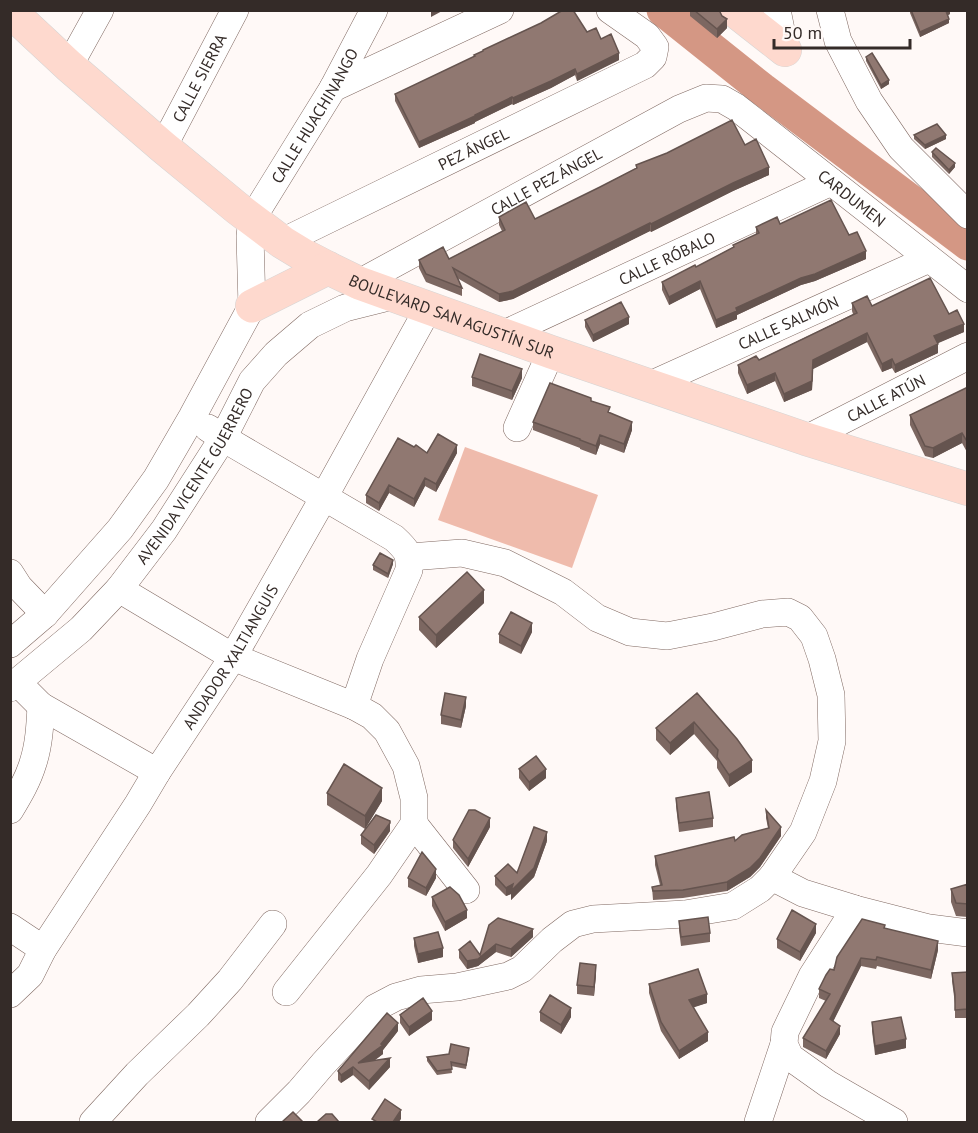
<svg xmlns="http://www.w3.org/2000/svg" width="978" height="1133" font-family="'PT Sans',sans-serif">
<rect width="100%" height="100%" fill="#fff9f7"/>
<!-- green -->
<path fill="#efbbac" d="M465,447L598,495L572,568L438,520Z"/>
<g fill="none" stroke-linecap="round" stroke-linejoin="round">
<!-- river -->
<path stroke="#d49784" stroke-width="33" d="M663,10L762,89L968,244"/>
<!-- minor casing -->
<g stroke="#816a63" stroke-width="28">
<g id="minor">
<path d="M777,10L785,50"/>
<path d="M830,10L838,41L869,101L901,148L968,215"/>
<path d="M69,66L100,10"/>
<path d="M333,88L500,10"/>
<path id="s1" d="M163,147L235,10"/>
<path id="s2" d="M282,242L645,65L653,57L655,47L647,36L610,10"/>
<path id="s3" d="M359,283L679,109L706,98L722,99L736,107L968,289"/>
<path id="s4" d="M502,335L831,182"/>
<path id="s5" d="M648,386L929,259"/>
<path d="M208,428L223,438L394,538C406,549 410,553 409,570L370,659L354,706"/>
<path d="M517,428L551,352"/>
<path id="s6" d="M806,439L968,356"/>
<path d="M10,573L19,587L45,614"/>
<path d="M119,589L233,657L354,706L372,716L387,731L406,766L414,798V824L379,875L286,992"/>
<path id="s7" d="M10,644L45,614L120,529L156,479L192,417L252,306L250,236L252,219L333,88L374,10"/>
<path d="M18,683L41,706L157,772"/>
<path id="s8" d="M10,688L81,629L119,589L164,530L223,438L252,381L276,354L310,325L345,308L397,295"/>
<path d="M10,810C19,795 28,780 33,763C39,745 40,725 41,706"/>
<path d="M414,824L466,890"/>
<path d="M772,877L803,893L855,909L929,928L968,933"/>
<path d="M855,909L812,976L785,1032L784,1044L790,1057L828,1084L894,1122"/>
<path d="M10,927L43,949"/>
<path id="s9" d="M10,994L30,975L43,949L138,804L157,772L233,657L324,497L429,307"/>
<path d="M93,1122L137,1074L198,1015L230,980L273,924"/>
<path d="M269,1122L299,1092L323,1064L375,1008L396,997L421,990L457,987L508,976L522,969L552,940L573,924L593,919L685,914L733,906L760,889L772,877L803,832L823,781L832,741L831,695L822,659L814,636L800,618L788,612L762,614L713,627L667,636L630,632L597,618L563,592L505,563L462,553L410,557"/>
<path d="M758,1122L784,1044"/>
</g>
</g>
<!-- major casing -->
<g stroke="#d6d5d4" stroke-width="34">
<g id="major">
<path d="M734,10L785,50"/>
<path id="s10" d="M10,11L69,66L163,147L237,208L282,242L305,256L328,268L359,283L551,352L806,439L968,489"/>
<path d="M252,306L328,268"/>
</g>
</g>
<!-- minor -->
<use href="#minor" stroke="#fff" stroke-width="27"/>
<!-- major -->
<use href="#major" stroke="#fed9ce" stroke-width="33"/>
</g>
<!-- wall -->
<path fill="#7c6761" d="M690,10H719L727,28L717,38L690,16Z
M910,10H950V14L948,15L949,23L920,37L910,13Z
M587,32L601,39L619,60L577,81L575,75L551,88L513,105L512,104L475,122V123L419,148L395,101V94Z
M866,57L889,84L881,89L866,61Z
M914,135L946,139L925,149L914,139Z
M745,145L769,175L733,191L651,232L650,231L513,299L499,302L457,278L462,288V296L426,282L419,268V260L449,259L502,231L499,225V217L535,219L600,187L636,168V165Z
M932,152L955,167L949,174L932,157Z
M780,224L849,235L866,259L815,281L801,285L737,315V319L716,328L700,289L669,305L662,290V282L696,267L756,235V227Z
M852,303L872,306L949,314L964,332L937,343L938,353L895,373L892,368L882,372L867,342L813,369L812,390L784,402L775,381L747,394L738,373V365L759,360L853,314L852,311Z
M585,320L629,324L593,342L585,327Z
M472,377L522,378L512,400L472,386Z
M968,387V454L962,443L933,458L925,456L910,425V415Z
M591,401L610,413L632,430L624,453L600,444L596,455L580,449V448L533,430V422Z
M414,447L427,453H457L436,492L425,486L414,507L389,493L379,511L366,503V495Z
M393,564L388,578L373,570V565Z
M484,603L436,648L419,630V617Z
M532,632L521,654L499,643V634Z
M697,693L752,772L729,787L717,768V761L694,734L670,755L656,740V728Z
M466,706L461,728L441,724V715Z
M519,769L546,778L529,791L519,778Z
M327,793L382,801L365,829L327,805Z
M676,798L713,818V827L679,832L676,806Z
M766,810L781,836L760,867L750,877L727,891L683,898L653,900L652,887L660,885L655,865V856L735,841L768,828L766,818Z
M490,827L468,867L453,848V840Z
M390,831L374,854L361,844V835Z
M547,841L534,877L511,900V894L506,896L495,885V876L517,873Z
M408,878H436L426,896L408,887Z
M968,884V917L956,916L951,902V889Z
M432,897L467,918L445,931L432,906Z
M679,921L710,933V942L681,946L679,930Z
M489,925L533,937L511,957L496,952L478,966L467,969L459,958V950L480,955Z
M885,929L938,950L931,979L877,966L876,969L861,966L833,1021L840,1034L826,1059L803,1047V1038L826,1001L819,998V989L834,970Z
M816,933L800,961L777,948V939Z
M414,938L443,957L418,963L414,946Z
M968,972V1018H955V1004L952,981V973Z
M596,974L594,996L577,994V985Z
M649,984L707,1003L693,1007L708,1041L679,1059L661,1031L649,993Z
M540,1012L571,1017L561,1034L540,1021Z
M400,1015L432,1020L409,1036L400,1023Z
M872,1022L906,1048L875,1055L872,1031Z
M398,1031L383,1050V1054L374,1061L390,1067L369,1090L353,1075L341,1083L338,1080V1071Z
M469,1052L466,1069L451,1066L452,1073L437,1075L427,1061V1057Z"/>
<!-- shaded-wall -->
<path fill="#65544f" d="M432,10H444L431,17V11Z
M948,10H950V14L946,16V11Z
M727,19V28L717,38V29Z
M949,19V23L920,37V32Z
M619,53V60L577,81V74Z
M575,69V75L551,88L513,105V98Z
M889,80V84L881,89V85Z
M512,97V104L475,122V123L419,148V142Z
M946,135V139L925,149V145Z
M955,163V167L949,174V170Z
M769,167V175L733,191L651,232V224L733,183Z
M650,223V231L513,299L499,302V294Z
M866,251V259L815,281L801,285L737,315V319L716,328V320L736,308L801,278Z
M700,281V289L669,305V297Z
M629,317V324L593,342V335Z
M964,324V332L934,345V336Z
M867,333V342L813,369L812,390L784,402V394L813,360Z
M938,344V353L895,373V365Z
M892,359V368L882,372V364Z
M522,369V378L512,400V391Z
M775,373V381L747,394V385Z
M632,422V430L624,453V444Z
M962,433V443L933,458V448Z
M600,435V444L596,455V446Z
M457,445V453L436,492V484Z
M425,478V486L414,507V499Z
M389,485V493L379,511V503Z
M393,560V564L388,578V574Z
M484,590V603L436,648V635Z
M532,623V632L521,654V646Z
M466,697V706L461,728V720Z
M694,722V734L670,755V743Z
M752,760V772L729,787V775Z
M546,769V778L529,791V782Z
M382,788V801L365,829V816Z
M490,818V827L468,867V859Z
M390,823V831L374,854V845Z
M781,827V836L760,867L750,877L727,891V882Z
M547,832V841L534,877L511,900V894L506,896V888Z
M436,869V878L426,896V888Z
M467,910V918L445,931V922Z
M816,924V933L800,961V952Z
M533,929V937L511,957V949Z
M938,941V950L931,979V970Z
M496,944V952L478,966L467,969V961L478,959Z
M443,948V957L418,963V954Z
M861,958V966L830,1028V1019Z
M596,965V974L594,996V987Z
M707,994V1003L689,1009V1000Z
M571,1008V1017L561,1034V1025Z
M432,1011V1020L409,1036V1027Z
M398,1023V1031L383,1050V1054L358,1072V1063L381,1044Z
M840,1026V1034L826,1059V1051Z
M708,1032V1041L679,1059V1051Z
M906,1039V1048L875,1055V1046Z
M390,1058V1067L369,1090V1081Z
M353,1067V1075L341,1083V1075Z
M401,1110V1119L399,1122H393Z"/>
<!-- building -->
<path fill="#907871" stroke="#65544f" stroke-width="1.5" d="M563,10H573L587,32L596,28L601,39L611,34L619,53L577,74L575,69L551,81L513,98L512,97L475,115V116L419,142L395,94L475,56L474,55L483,51V50L541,23Z
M694,10H719L722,16L727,19L717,29Z
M911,10H948L946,11L949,19L920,32Z
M872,53L889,80L881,85L866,57Z
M732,120L745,145L756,139L769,167L733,183L651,224L650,223L513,291L499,294L453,268L462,288L426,274L419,260L443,247L449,259L505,230L499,217L526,202L535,219L600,187L637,168L636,165L667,153Z
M937,124L946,135L925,145L914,135Z
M936,148L955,163L949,170L932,152Z
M831,200L849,235L857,232L866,251L815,274L801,278L736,308L737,311L716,320L700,281L669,297L662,282L695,265L696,267L734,247L733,245L759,233L756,227L777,217L780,224Z
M930,278L949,314L957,310L964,324L934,336L938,344L895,365L892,359L882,364L867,333L813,360L812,381L784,394L775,373L747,385L738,365L756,356L759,360L857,313L852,303L867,296L872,306Z
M621,302L629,317L593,335L585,320Z
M480,354L522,369L512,391L472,377Z
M550,383L591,398V401L610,407L608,412L632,422L624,444L600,435L596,446L580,440V439L533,422Z
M968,387V443L962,433L933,448L925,446L910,415Z
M438,434L457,445L436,484L425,478L414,499L389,485L379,503L366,495L398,438L414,447L416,445L427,453Z
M380,553L393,560L388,574L373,565Z
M467,572L484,590L436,635L419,617Z
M511,612L532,623L521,646L499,634Z
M445,693L466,697L461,720L441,715Z
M697,693L737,739L752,760L729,775L717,757L718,750L694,722L670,743L656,728Z
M536,756L546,769L529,782L519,769Z
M344,764L382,788L365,816L327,793Z
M709,792L713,818L679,823L676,798Z
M469,810H475L490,818L468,859L453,840Z
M766,810L781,827L760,858L750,868L727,882L683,890L653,891L652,887L662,885L655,856L734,837L735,841L742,835L769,828Z
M376,815L390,821V823L374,845L361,835Z
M534,827L547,832L534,868L511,891L513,884L506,888L495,876L508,864L517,873Z
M422,852L436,869L426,888L408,878Z
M968,884V904L956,903L951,889Z
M450,887L459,895L467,910L445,922L432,897Z
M792,910L816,924L800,952L777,939Z
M708,917L710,933L681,937L679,921Z
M498,918L533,929L511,949L496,944L478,959L467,961L459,950L470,941L480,955L489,925Z
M862,919L885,925L884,928L938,941L931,970L877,957L876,960L861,958L830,1019L840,1026L826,1051L803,1038L830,994L819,989L826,975L830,969L834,970L837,957Z
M438,932L443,948L418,954L414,938Z
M580,963L596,965L594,987L577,985Z
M698,969L707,994L689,1000L708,1032L679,1051L661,1022L649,984Z
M968,972V1009L955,1010V995L952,973Z
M550,995L571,1008L561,1025L540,1012Z
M423,998L432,1011L409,1027L400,1015Z
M387,1013L398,1023L381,1044L383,1045L358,1063L390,1058L369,1081L353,1067L341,1075L338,1071Z
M901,1017L906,1039L875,1046L872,1022Z
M451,1044L469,1048L466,1065L451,1062L452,1069L437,1071L427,1057L449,1054Z
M385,1099L401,1110L393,1122H377L372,1119Z
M293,1112L303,1122H282Z
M326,1114H332L339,1122H317Z"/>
<g text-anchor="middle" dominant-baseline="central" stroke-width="5" stroke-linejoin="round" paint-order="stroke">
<!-- street labels -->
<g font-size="16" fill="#342b28" stroke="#fff9f7">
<text stroke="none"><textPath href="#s1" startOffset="78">CALLE SIERRA</textPath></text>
<text stroke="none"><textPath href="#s7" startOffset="627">CALLE HUACHINANGO</textPath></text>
<text stroke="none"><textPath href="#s2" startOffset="213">PEZ ÁNGEL</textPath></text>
<text stroke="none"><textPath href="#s3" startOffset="213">CALLE PEZ ÁNGEL</textPath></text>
<text stroke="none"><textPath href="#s3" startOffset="573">CARDUMEN</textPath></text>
<text stroke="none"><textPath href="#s4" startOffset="182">CALLE RÓBALO</textPath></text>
<text stroke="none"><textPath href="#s10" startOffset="543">BOULEVARD SAN AGUSTÍN SUR</textPath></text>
<text stroke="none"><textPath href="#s5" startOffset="154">CALLE SALMÓN</textPath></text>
<text stroke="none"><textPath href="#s6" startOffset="90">CALLE ATÚN</textPath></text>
<text stroke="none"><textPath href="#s8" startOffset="284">AVENIDA VICENTE GUERRERO</textPath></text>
<text stroke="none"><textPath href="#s9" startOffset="404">ANDADOR XALTIANGUIS</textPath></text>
</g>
</g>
<!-- border -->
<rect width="978" height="1133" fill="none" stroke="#342b28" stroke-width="24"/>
<!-- scale -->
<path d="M774 39v9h136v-9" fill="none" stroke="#342b28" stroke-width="3"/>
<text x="783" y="39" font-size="18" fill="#342b28" stroke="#fff9f7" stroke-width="4.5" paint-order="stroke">50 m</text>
</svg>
